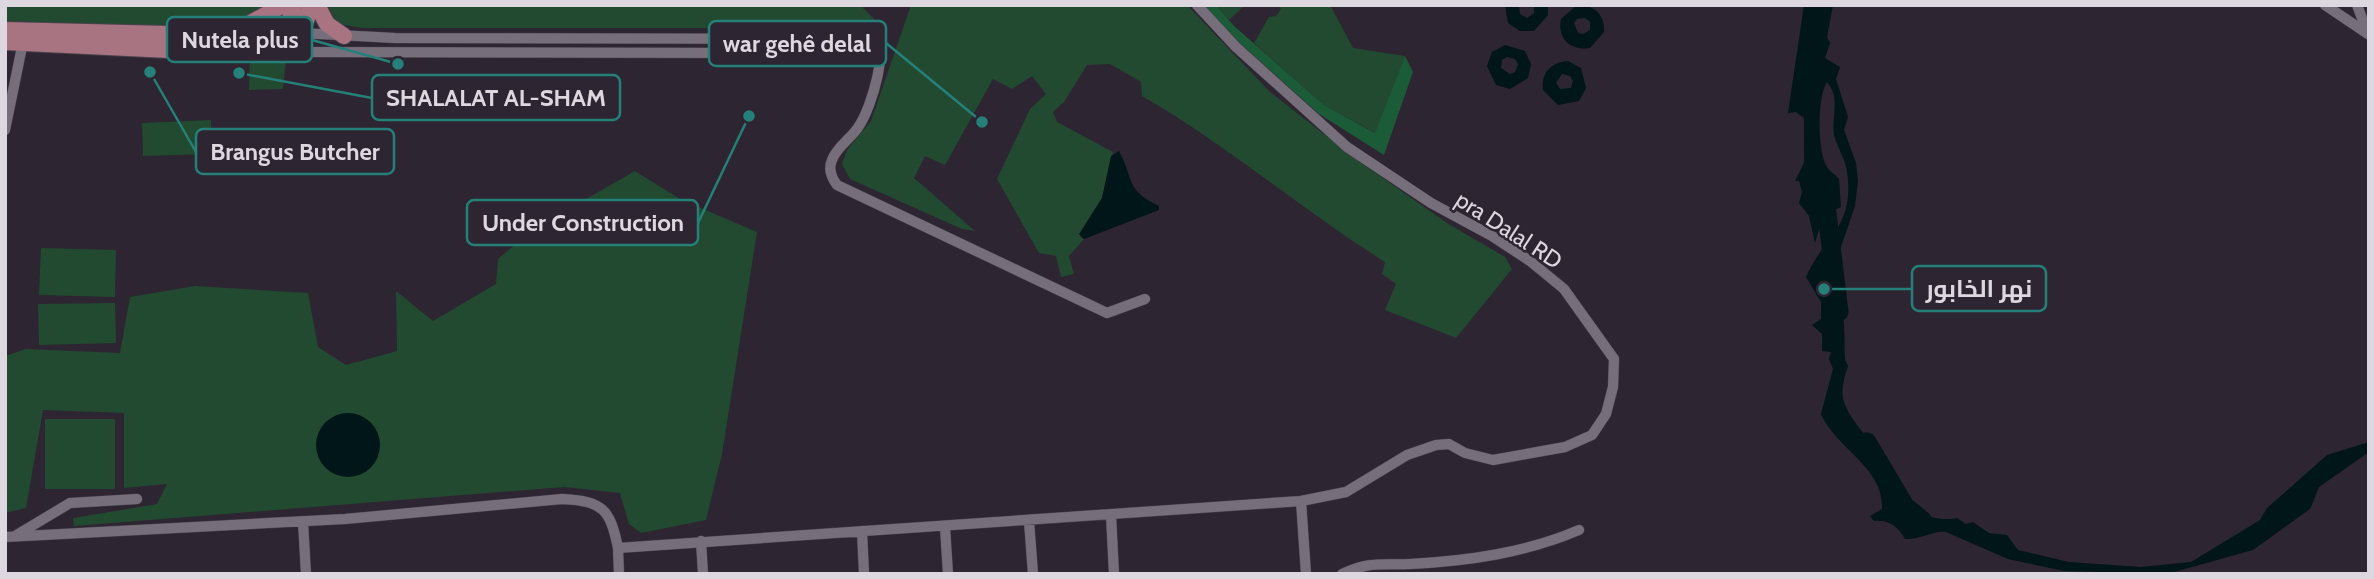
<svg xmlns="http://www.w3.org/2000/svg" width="2374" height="579" font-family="Cabin,Cairo,sans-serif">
<rect width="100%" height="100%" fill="#2d2531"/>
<!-- green -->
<path fill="#224a31" d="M5,5H272L235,24L213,28L5,21Z
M327,5H866L863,8L878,23L874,28H362L338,24Z
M911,5H1187L1270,92L1357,160L1450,225L1505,257L1512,269L1456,338L1385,310L1396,284L1382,274L1385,262C1302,210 1227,145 1142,96L1141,82L1110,64L1087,65L1064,102L1053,112L1057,122L1113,152L1102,198L1080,237L1084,239L1069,256L1074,274L1061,277L1056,256L1039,253L997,179L1030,109L1046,94L1032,76L1012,89L993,79L945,165L925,156L914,178L975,231L962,229L850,179L842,164L847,150L871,121Z
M1216,5H1245L1229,20Z
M1277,5H1330L1353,48L1405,56L1376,133L1324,105L1254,43L1269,17L1276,16L1281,9Z
M250,59H286L283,89L249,90Z
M211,120L212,154L143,156L142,123Z
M635,171L680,199L757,232L722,454L706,520L641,533L629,524L620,493L565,487L74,526L73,518L157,504L167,484L124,488V413L43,410L26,508L5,513V356L26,349L120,353L130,297L195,286L308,293L318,347L346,365L397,351L396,291L433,321L496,284L498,259L532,230Z
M41,248L116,250L115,297L39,295Z
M115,303L116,343L39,345L38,304Z
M45,419H115V489H45Z"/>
<!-- forest -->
<path fill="#1c5b37" d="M1202,5H1216L1234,26L1324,105L1375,133L1405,56L1413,72L1384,155L1319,114L1234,38Z"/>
<!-- water -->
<path fill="#001618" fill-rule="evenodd" d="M1505,5H1519L1520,14L1527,18L1534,13V5H1548V15L1534,31H1520L1508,23Z
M1577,5C1594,5 1605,14 1604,32L1590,48C1570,51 1557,38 1561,19ZM1585,18L1590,22V30L1583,34L1578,33L1574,23L1577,19Z
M1804,5H1833L1827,37L1830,43L1825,58L1840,67L1836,79L1848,117L1844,130L1856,163L1858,181L1855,206L1829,282C1847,295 1844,339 1845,359L1848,366C1844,379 1839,394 1846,407C1853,423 1865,433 1873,446C1890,474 1894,510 1931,517C1939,519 1950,520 1957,518L1966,524L1973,522L1989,533L2007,535L2018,550L2069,562L2141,567L2191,562L2260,520L2267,508L2327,455L2369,442V452L2319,487L2310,509L2253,550L2167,574L2064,571L2008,559L1946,532C1933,530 1920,540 1905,539C1899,527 1888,519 1874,521L1870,516L1882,509C1884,467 1836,449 1821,414L1833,369L1829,359L1831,352L1822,351V334L1812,325L1821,319V302L1806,277C1825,234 1855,228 1847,171C1845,158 1837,147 1834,135C1831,117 1841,98 1827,82C1817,97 1817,151 1827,167C1829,171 1836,175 1839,179L1841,207L1823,215L1815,243L1809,216L1799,203L1802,192L1799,181H1795L1804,163V118L1796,112L1788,113Z
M1505,45L1525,51L1531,64L1528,78L1510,89L1496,85L1487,66L1492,52ZM1507,57L1515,59L1518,64L1515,72L1510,74L1501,68L1502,60Z
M1568,61L1581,68L1586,88L1579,101L1558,105L1543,90C1541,73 1551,62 1568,61ZM1562,74L1570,76L1573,81L1571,88L1560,89L1556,83Z
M1119,151C1134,179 1125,190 1159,206V210L1084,239L1079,234L1102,198L1111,156Z
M316 445a32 32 0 1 1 64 0a32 32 0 1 1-64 0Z"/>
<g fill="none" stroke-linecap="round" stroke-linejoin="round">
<!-- river -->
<path stroke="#001618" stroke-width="19" d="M1824,189L1839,312
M1867,442L1905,506L1922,520"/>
<!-- minor casing -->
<g stroke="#49434d" stroke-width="11">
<path id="minor" d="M2325,5L2368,34L2357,5
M300,33L395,38L833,39L858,28H874C890,47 872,106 859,126C852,138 837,146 832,160C828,169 831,177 837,185L1107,313L1145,299
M296,52L819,53L829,49L833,39
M5,130L23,42
M1301,501L1306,574
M1111,515L1114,574
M1029,521L1033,574
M303,522L306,574
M945,527L948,574
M862,531L864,574
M15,536L70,503L137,499
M5,537L345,519L562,499C603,501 610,509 618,548L1301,501L1346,492L1407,455L1436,445L1449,444L1465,453L1493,460L1565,447L1592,435L1606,414L1613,387L1614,359L1564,289L1530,261L1492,236L1431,203L1347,147L1236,47L1197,5
M701,541L703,574
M618,548L619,574
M1342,574C1371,561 1380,565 1410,564C1468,561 1525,553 1579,530"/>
</g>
<!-- primary casing -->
<g stroke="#49434d" stroke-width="18">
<path id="primary" d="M317,5L327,24L344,36
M5,30L208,35L300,33
M236,31L283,5
M5,42L210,52H296L311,5
M283,43L294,5"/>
</g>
<!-- minor -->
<use href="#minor" stroke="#776e7c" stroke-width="10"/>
<!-- primary -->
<use href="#primary" stroke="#a97482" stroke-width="16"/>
</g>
<g text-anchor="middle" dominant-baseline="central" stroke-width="5" stroke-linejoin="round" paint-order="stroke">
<!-- street labels -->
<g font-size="23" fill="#ddd8e0" stroke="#2d2531">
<text transform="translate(1509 230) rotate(33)">pra Dalal RD</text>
</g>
</g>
<!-- callouts -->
<path fill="none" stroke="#248079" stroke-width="2.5" d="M398 64L312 40M982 122L886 43M239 73L372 98M150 72L196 152M749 116L698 223M1824 289L1912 289"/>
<g fill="#248079" stroke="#2d2531" stroke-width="2.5">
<circle cx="398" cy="64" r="7"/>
<circle cx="982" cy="122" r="7"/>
<circle cx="239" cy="73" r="7"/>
<circle cx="150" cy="72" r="7"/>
<circle cx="749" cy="116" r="7"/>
<circle cx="1824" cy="289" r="7"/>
</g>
<g fill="#2d2531" stroke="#248079" stroke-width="2.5">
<rect x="167" y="17" width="145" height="45" rx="7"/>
<rect x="709" y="21" width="177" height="45" rx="7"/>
<rect x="372" y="75" width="248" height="45" rx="7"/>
<rect x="196" y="129" width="198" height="45" rx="7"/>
<rect x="467" y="200" width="231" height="45" rx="7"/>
<rect x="1912" y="266" width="134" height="45" rx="7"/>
</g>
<g font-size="24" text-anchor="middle" font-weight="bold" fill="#ddd8e0">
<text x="240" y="48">Nutela plus</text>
<text x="797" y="52">war gehê delal</text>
<text x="496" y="106">SHALALAT AL-SHAM</text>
<text x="295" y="160">Brangus Butcher</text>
<text x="583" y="231">Under Construction</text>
<text x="1979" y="297">نهر الخابور</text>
</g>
<!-- border -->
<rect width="2374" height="579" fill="none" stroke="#ddd8e0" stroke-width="14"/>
</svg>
